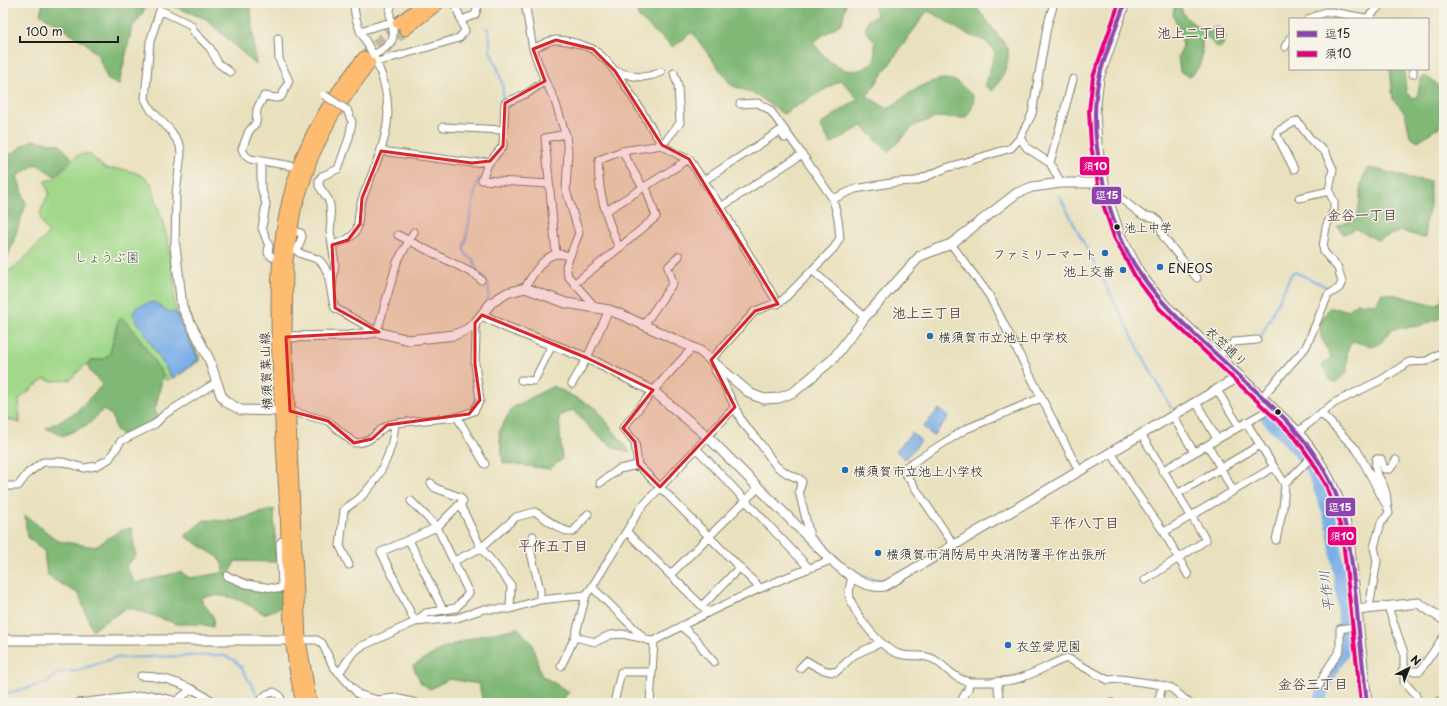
<svg xmlns="http://www.w3.org/2000/svg" width="1447" height="706" font-family="'Playpen Sans','Klee One',sans-serif">
<rect width="100%" height="100%" fill="#f7f3e8"/>
<filter id="ink" filterUnits="userSpaceOnUse"><feTurbulence type="fractalNoise" baseFrequency=".025" numOctaves="2"/><feDisplacementMap in="SourceGraphic" scale="8" xChannelSelector="R" yChannelSelector="G"/><feConvolveMatrix kernelMatrix="1 2 1 2 8 2 1 2 1" color-interpolation-filters="sRGB"/></filter>
<filter id="wash" filterUnits="userSpaceOnUse"><feTurbulence type="fractalNoise" baseFrequency=".012" numOctaves="4" result="noise"/><feDisplacementMap in="SourceGraphic" scale="16" xChannelSelector="R" yChannelSelector="G"/><feGaussianBlur stdDeviation="0.9" result="paint"/><feColorMatrix in="noise" values="0 0 0 0 0 0 0 0 0 0 0 0 0 0 0 0 0 1.4 0 .05"/><feComposite in="paint" operator="in"/></filter>
<g filter="url(#wash)">
<rect width="100%" height="100%" fill="#e9e1be"/>
<!-- green -->
<path fill="#a1d88a" stroke="#5e7a53" d="M83,154H89L106,169C123,169 138,170 151,183L168,241L175,288L174,302L180,322L199,356V361L179,375L166,380L134,330L122,318L110,353L104,359C86,360 82,368 70,380L51,381L44,379L19,399L20,423L3,418V275L20,263L49,233C35,216 41,211 49,193L45,181L54,179L76,156Z"/>
<!-- forest -->
<path fill="#80b876" stroke="#4e6a49" d="M43,3H65L100,8L104,3H148L139,19L132,27L119,85L108,80L98,56L86,43L40,14Z
M165,3H250L256,65L206,19Z
M636,3H846L842,23L813,42C823,56 839,75 859,70C864,69 870,64 875,61V42L865,30L868,20L877,16L874,3H973L1008,48C1010,63 1002,80 992,91L985,86L995,54C987,37 979,40 965,33C952,26 942,17 927,11L867,96L888,109C903,98 932,74 952,80C959,82 968,92 974,97L972,107L966,118L938,117L915,125L888,152L862,126L831,144L820,125L858,99L841,80L783,114L757,95L731,85L692,32L673,47L638,17Z
M1181,7C1183,22 1199,22 1203,35L1215,27L1220,28L1225,35L1223,45L1220,48C1212,46 1211,38 1204,36L1202,38C1202,52 1204,69 1189,76L1180,72L1178,56L1183,47L1180,31L1173,15L1174,8Z
M1390,69H1404L1406,92L1412,98L1417,97L1421,78L1425,76L1435,82L1444,94L1439,127L1418,141L1410,136L1405,113L1393,99Z
M32,140L59,144L72,158L55,176L36,164L17,176L26,204L3,271V159Z
M1369,168C1390,171 1409,180 1430,181V207L1425,223L1426,234L1424,238L1401,231L1377,240L1356,229L1343,234L1337,226L1356,219C1363,202 1356,182 1369,168Z
M1382,293L1392,294L1435,305L1442,301L1444,293V317L1419,326L1392,329C1376,351 1377,347 1352,341L1347,351V372L1336,382L1331,381L1322,366L1331,358L1321,337L1319,326L1329,308L1349,310L1356,303L1376,304Z
M122,318L134,330L163,375L155,411L162,421L125,436L116,430L112,415L103,410L89,424L63,436L46,428L75,413L103,384C97,378 87,372 88,363L93,360L104,359L110,353L118,321Z
M553,386L596,408L630,452C607,450 588,426 573,410L559,416L562,459L550,469L503,463L499,432L512,408Z
M274,509L276,562L235,561L228,578L285,592L287,605L264,614C242,601 229,592 203,597L202,601L214,618L213,627L201,624H177L128,607L92,630L79,594L47,576L44,551L27,537L25,515L58,541L95,547L121,530L131,528L136,556L126,566L135,583L180,572L190,578L222,573L224,568L218,557L185,536L204,520L233,521Z
M518,628L532,643L541,675L569,692L560,703H483L479,684L449,679L430,689L421,683L413,666L443,648L479,636Z"/>
<!-- water -->
<path fill="#7aaee7" stroke="#4b6582" d="M153,302C162,305 165,313 175,312L198,358V360L179,375L172,378L133,314L136,307Z
M939,409L949,417L933,436L923,427Z
M912,433L921,441L905,459L896,451Z"/>
<g fill="none" stroke-linecap="round" stroke-linejoin="round">
<!-- stream -->
<path stroke="#7aaee7" stroke-width="2" d="M487,28L490,36V51L498,69L503,87V102
M498,147L500,132
M479,178L476,187L464,248C465,254 467,257 473,259L477,270L489,285L488,302
M1059,195L1141,353L1171,408
M1259,341L1292,273L1295,272L1331,289
M818,539C835,554 858,584 884,579
M3,694L47,683L58,673L76,671L114,658L222,655L234,660L241,667L257,694L267,703"/>
<!-- river -->
<path stroke="#7aaee7" stroke-width="12" d="M1267,418L1296,448L1314,474L1332,523L1343,600L1345,648L1328,678L1319,703"/>
</g>
</g>
<g filter="url(#ink)">
<g fill="none" stroke-linecap="round" stroke-linejoin="round">
<!-- primary-tunnel -->
<path stroke="#c0ba9e" stroke-width="11" stroke-dasharray="11 5.5" stroke-linecap="butt" d="M385,49L405,30
M364,57L398,23"/>
<!-- minor casing -->
<g stroke="#827e6d" stroke-width="9">
<path id="minor" d="M525,3L533,49L545,81L554,98L566,136L568,151L566,190L579,233L566,266L568,276L596,308
M455,4L461,20L475,15L479,3
M1368,17L1383,3
M1309,19L1325,12H1332L1371,19
M360,31L391,22
M278,38L279,59L289,81L281,97L276,98L264,96L257,109L256,123L249,131L242,149L245,155L250,159L298,167
M1285,47L1290,38
M533,49C540,46 548,40 556,40C567,40 585,45 594,50C617,65 646,120 662,145L680,123L678,85L674,73
M373,55C379,52 385,49 389,44C401,32 383,16 393,3
M377,62L459,38L465,31L461,20
M615,71C634,77 643,80 661,72
M1413,74V69
M545,81L528,93L505,103L503,146L488,164L482,180L549,184
M443,127L504,130
M1020,138L1027,148L1050,163L1061,183
M381,151L472,163L490,161
M622,151L643,188
M261,161V187L266,204L262,228L269,246L268,253L272,257L278,259
M1050,163L1073,79
M703,181L780,131L785,138
M1106,194L1119,197L1142,215L1156,218L1159,222L1164,238L1197,278
M1299,198L1329,191
M833,199L855,189L897,182L916,181L946,168L1011,148L1020,138L1032,114L1047,27L1054,3
M721,207L802,154
M606,211L689,159
M292,230L301,233L302,237L297,251C303,257 313,255 320,261C331,271 330,295 335,308L377,332L397,262L414,232
M398,235L476,275L481,280
M951,244L989,295L1079,471
M332,245C370,234 352,223 363,197C383,145 401,114 375,59C366,39 354,26 354,3
M175,246L176,193L181,154L180,145L171,131L151,110L145,99L150,42L160,10L191,25L194,32L210,48L218,63L230,72
M619,248L656,217L646,187
M556,254L545,138L566,134
M813,271L865,317
M574,284L619,248C608,221 596,189 599,160L622,151L662,145L678,155L689,159L721,207L778,304
M332,287L335,264L330,231L331,222L330,205L328,199L319,186V180L322,176L338,169L349,138L352,122L347,110
M525,288C531,277 544,255 557,254C561,254 566,255 570,256
M644,325L673,283L668,267L679,256
M693,347L653,391L623,428L635,442L638,465L759,587
M1219,356L1234,342L1257,340
M711,360L755,311L783,300L834,248L840,238L838,219L833,199L802,154L770,110L758,103L740,104
M715,365L714,369L723,382L742,422L760,443L776,466L788,474L800,479L802,482L799,491L811,540
M521,380L534,381L552,345
M572,384L587,358L609,310
M1217,390L1239,426
M1261,398L1306,347L1328,295L1339,288L1342,282L1338,268L1324,252L1323,247L1326,227L1334,209V202L1329,191L1333,169L1325,152L1312,141L1297,121L1278,131L1277,136L1294,169
M1196,402L1217,439
M290,411L328,421L354,443C377,443 375,427 395,423
M1321,413L1357,450L1385,503
M1173,416L1194,452
M457,417L485,464
M1298,432L1334,403L1381,380L1409,362L1427,361L1444,351
M1141,434L1206,540L1145,580
M1208,445L1233,491
M696,448L809,568
M1111,452L1133,488L1164,532L1188,575
M1274,467L1285,484
M1162,471L1272,408
M600,483L619,469L638,465
M3,486H18L28,473L43,462H63L84,468L96,466L109,459L121,441L155,424L165,414L217,382
M1177,494L1260,445
M411,501L437,527L469,593L456,608L426,613L415,622L381,552L437,527L463,501L460,497L435,488L431,483
M460,504L481,548L511,585L510,609
M627,532L708,612
M1164,532L1274,467L1246,422
M533,536L530,549L540,590V600
M409,540L443,610
M1276,540L1283,508L1285,484L1315,453
M954,545L905,473L907,466L966,429L1041,398
M454,561L481,548L516,517L535,512C546,518 562,533 573,532L588,514
M349,565L340,546L344,510C349,505 354,503 359,499C380,479 393,452 395,423L457,417L474,411L480,400L475,364L476,335L475,323
M670,575L758,488
M227,576L246,584L279,589L282,586L280,543L282,541H289
M852,577C850,585 848,591 850,598C855,616 882,649 899,654C912,658 923,653 935,660C946,667 956,681 971,682C986,682 1008,683 1023,677C1038,672 1052,663 1067,658L1108,680L1120,679L1156,684L1171,688L1189,703
M592,587L640,509L735,407
M702,606L740,567
M1388,607L1404,653V682L1415,694L1419,703
M1369,608L1377,561L1374,547L1381,523L1389,513C1386,505 1388,497 1385,490C1382,477 1374,478 1376,459H1381L1384,469H1390L1396,460
M681,626L697,640L705,652L714,662
M575,637L595,642L610,635L622,634L646,639
M300,640H317L322,643L333,666L358,694L377,700L395,698L416,703
M561,666L575,637L586,595L592,587L646,640L654,641C713,608 768,583 831,560
M800,668L807,661C817,668 825,672 836,672L854,655L880,643
M1402,671H1420L1444,636
M339,673L352,654L360,647L415,622L457,618L484,609H510L540,600L586,595
M141,676C160,676 175,681 192,689
M997,681L1000,703
M1319,686L1325,673L1340,650V629L1358,626
M77,703L150,695L176,701L192,689L217,703
M258,703L267,694L274,692L279,695L283,703
M614,703L621,672H652
M650,703L654,641
M960,703L968,689L969,682
M1110,703H1112
M1158,703L1162,686
M1435,703L1444,699"/>
</g>
<!-- tertiary casing -->
<g stroke="#827e6d" stroke-width="11">
<path id="tertiary" d="M1125,3L1099,78L1095,111L1097,145L1106,194L1120,235L1141,275L1164,304L1298,432C1326,467 1341,495 1349,539L1367,703
M175,246L182,307L209,359L221,395L226,402L241,410L286,411
M482,315L506,327L587,358L653,391L707,436L831,560C847,574 863,589 885,586L1240,376
M279,337L350,336L377,332L409,340L454,335L466,330L475,323L491,303L507,293L525,288L566,303L609,310L622,315L700,351L751,394L764,399L779,398L794,392L833,359L865,317L920,256L951,244L1017,193L1032,187L1061,183H1104
M1357,610L1418,603L1444,620
M3,640H297"/>
</g>
<!-- primary casing -->
<g stroke="#827e6d" stroke-width="13">
<path id="primary" d="M398,23L424,3
M405,30L439,3
M302,703C286,640 289,574 286,509C283,467 281,424 279,382C275,302 273,221 306,147C321,114 341,85 364,57
M311,703L300,640L286,337L287,261L295,210L312,158L333,115L370,63"/>
</g>
<!-- minor -->
<use href="#minor" stroke="#fff" stroke-width="7"/>
<!-- tertiary -->
<use href="#tertiary" stroke="#fff" stroke-width="9"/>
<!-- primary -->
<use href="#primary" stroke="#febc70" stroke-width="11"/>
<!-- minor-bridge casing -->
<g stroke="#827e6d" stroke-width="9" stroke-linecap="butt">
<path id="minor-bridge" d="M324,95L347,110"/>
</g>
<!-- minor-bridge -->
<use href="#minor-bridge" stroke="#fff" stroke-width="7"/>
<!-- bus-1 casing -->
<g stroke="#f7f3e8" stroke-width="7">
<path id="bus-1" d="M1125,3C1116,28 1105,53 1099,78C1086,136 1108,229 1142,276C1167,312 1202,340 1233,370C1266,401 1302,430 1324,470C1348,510 1351,555 1356,600C1359,634 1363,669 1367,703"/>
</g>
<!-- bus-2 casing -->
<g stroke="#f7f3e8" stroke-width="7">
<path id="bus-2" d="M1119,3L1093,77L1089,111L1091,146L1100,195L1114,237L1136,278L1159,308L1294,436L1312,461L1326,485L1340,525L1343,540L1361,703"/>
</g>
<!-- bus-1 -->
<use href="#bus-1" stroke="#8e44ad" stroke-width="4"/>
<!-- bus-2 -->
<use href="#bus-2" stroke="#e5007d" stroke-width="4"/>
</g>
</g>
<!-- marked area -->
<path fill="#d62828" fill-opacity="0.2" stroke="#d62828" stroke-width="3" stroke-linejoin="round" d="M556,40L593,49L615,71L662,145L689,159L778,304L755,311L711,360L735,407L660,487L638,465L635,442L623,428L653,390L587,358L482,315L475,323V364L480,400L469,414L387,425L372,439L354,443L328,421L290,411L286,337L379,332L335,308L332,245L348,240L360,224L362,198L381,151L472,163L490,161L503,146L505,103L545,81L533,49Z"/>
<!-- markers -->
<g fill="#1c1c1c" stroke="#f7f3e8" stroke-width="1.5">
<circle cx="1117" cy="227" r="3.5"/>
<circle cx="1278" cy="412" r="3.5"/>
</g>
<g fill="#1f6fb2" stroke="#f7f3e8" stroke-width="1.5">
<circle cx="1105" cy="253" r="4"/>
<circle cx="1160" cy="267" r="4"/>
<circle cx="1123" cy="270" r="4"/>
<circle cx="930" cy="336" r="4"/>
<circle cx="845" cy="470" r="4"/>
<circle cx="878" cy="553" r="4"/>
<circle cx="1008" cy="645" r="4"/>
</g>
<g text-anchor="middle" dominant-baseline="central" stroke-width="3" stroke-linejoin="round" paint-order="stroke">
<!-- bus labels -->
<g font-size="12" fill="#1c1c1c" stroke="#f7f3e8" text-anchor="start">
<text x="1124" y="227">池上中学</text>
</g>
<!-- poi labels -->
<g font-size="13" fill="#1c1c1c" stroke="#f7f3e8" text-anchor="start">
<text x="1097" y="253" text-anchor="end">ファミリーマート</text>
<text x="1168" y="267">ENEOS</text>
<text x="1115" y="270" text-anchor="end">池上交番</text>
<text x="938" y="336">横須賀市立池上中学校</text>
<text x="853" y="470">横須賀市立池上小学校</text>
<text x="886" y="553">横須賀市消防局中央消防署平作出張所</text>
<text x="1016" y="645">衣笠愛児園</text>
</g>
<!-- park labels -->
<g font-size="13" fill="#44543d" stroke="#f7f3e8">
<text x="107" y="256">しょうぶ園</text>
</g>
<!-- street labels -->
<g font-size="13" fill="#1c1c1c" stroke="#f7f3e8">
<text transform="translate(1227 346) rotate(44)">衣笠通り</text>
<text transform="translate(265 371) rotate(-92)">横須賀葉山線</text>
</g>
<!-- neighbourhood labels -->
<g font-size="14" font-weight="bold" fill="#5b4745" stroke="#f7f3e8">
<text x="1192" y="32">池上二丁目</text>
<text x="1362" y="214">金谷一丁目</text>
<text x="927" y="312">池上三丁目</text>
<text x="1084" y="522">平作八丁目</text>
<text x="553" y="545">平作五丁目</text>
<text x="1313" y="683">金谷三丁目</text>
</g>
<!-- water labels -->
<g font-size="14" font-style="italic" fill="#42566d" stroke="#f7f3e8">
<text transform="translate(1326 591) rotate(-97)">平作川</text>
</g>
</g>
<g stroke="#f7f3e8" stroke-width="1.5">
<rect x="1079" y="156" width="31" height="20" rx="4" fill="#e5007d"/>
<rect x="1091" y="186" width="31" height="19" rx="4" fill="#8e44ad"/>
<rect x="1325" y="497" width="31" height="20" rx="4" fill="#8e44ad"/>
<rect x="1327" y="526" width="30" height="20" rx="4" fill="#e5007d"/>
</g>
<g font-size="11" text-anchor="middle" font-weight="bold" fill="#fff">
<text x="1095" y="170">須10</text>
<text x="1107" y="199">逗15</text>
<text x="1340" y="511">逗15</text>
<text x="1342" y="540">須10</text>
</g>
<!-- margin -->
<rect width="1447" height="706" fill="none" stroke="#f7f3e8" stroke-width="16"/>
<!-- legend -->
<rect x="1289" y="18" width="140" height="52" fill="#f7f3e8" stroke="#9f9d96"/>
<rect x="1297" y="31" width="20" height="6" fill="#8e44ad" stroke="#9f9d96"/>
<text x="1325" y="38" font-size="12" fill="#1c1c1c">逗15</text>
<rect x="1297" y="51" width="20" height="6" fill="#e5007d" stroke="#9f9d96"/>
<text x="1325" y="58" font-size="12" fill="#1c1c1c">須10</text>
<!-- north arrow -->
<g transform="translate(1409 668) rotate(42)" stroke="#f7f3e8" stroke-width="3" paint-order="stroke">
<path d="M0-3L7 15L0 10L-7 15Z" fill="#1c1c1c"/>
<text y="-6" font-size="11" font-weight="bold" text-anchor="middle" fill="#1c1c1c">N</text>
</g>
<!-- scale -->
<path d="M20 36v6h98v-6" fill="none" stroke="#1c1c1c" stroke-width="2"/>
<text x="26" y="36" font-size="12" fill="#1c1c1c" stroke="#f7f3e8" stroke-width="3" paint-order="stroke">100 m</text>
</svg>
